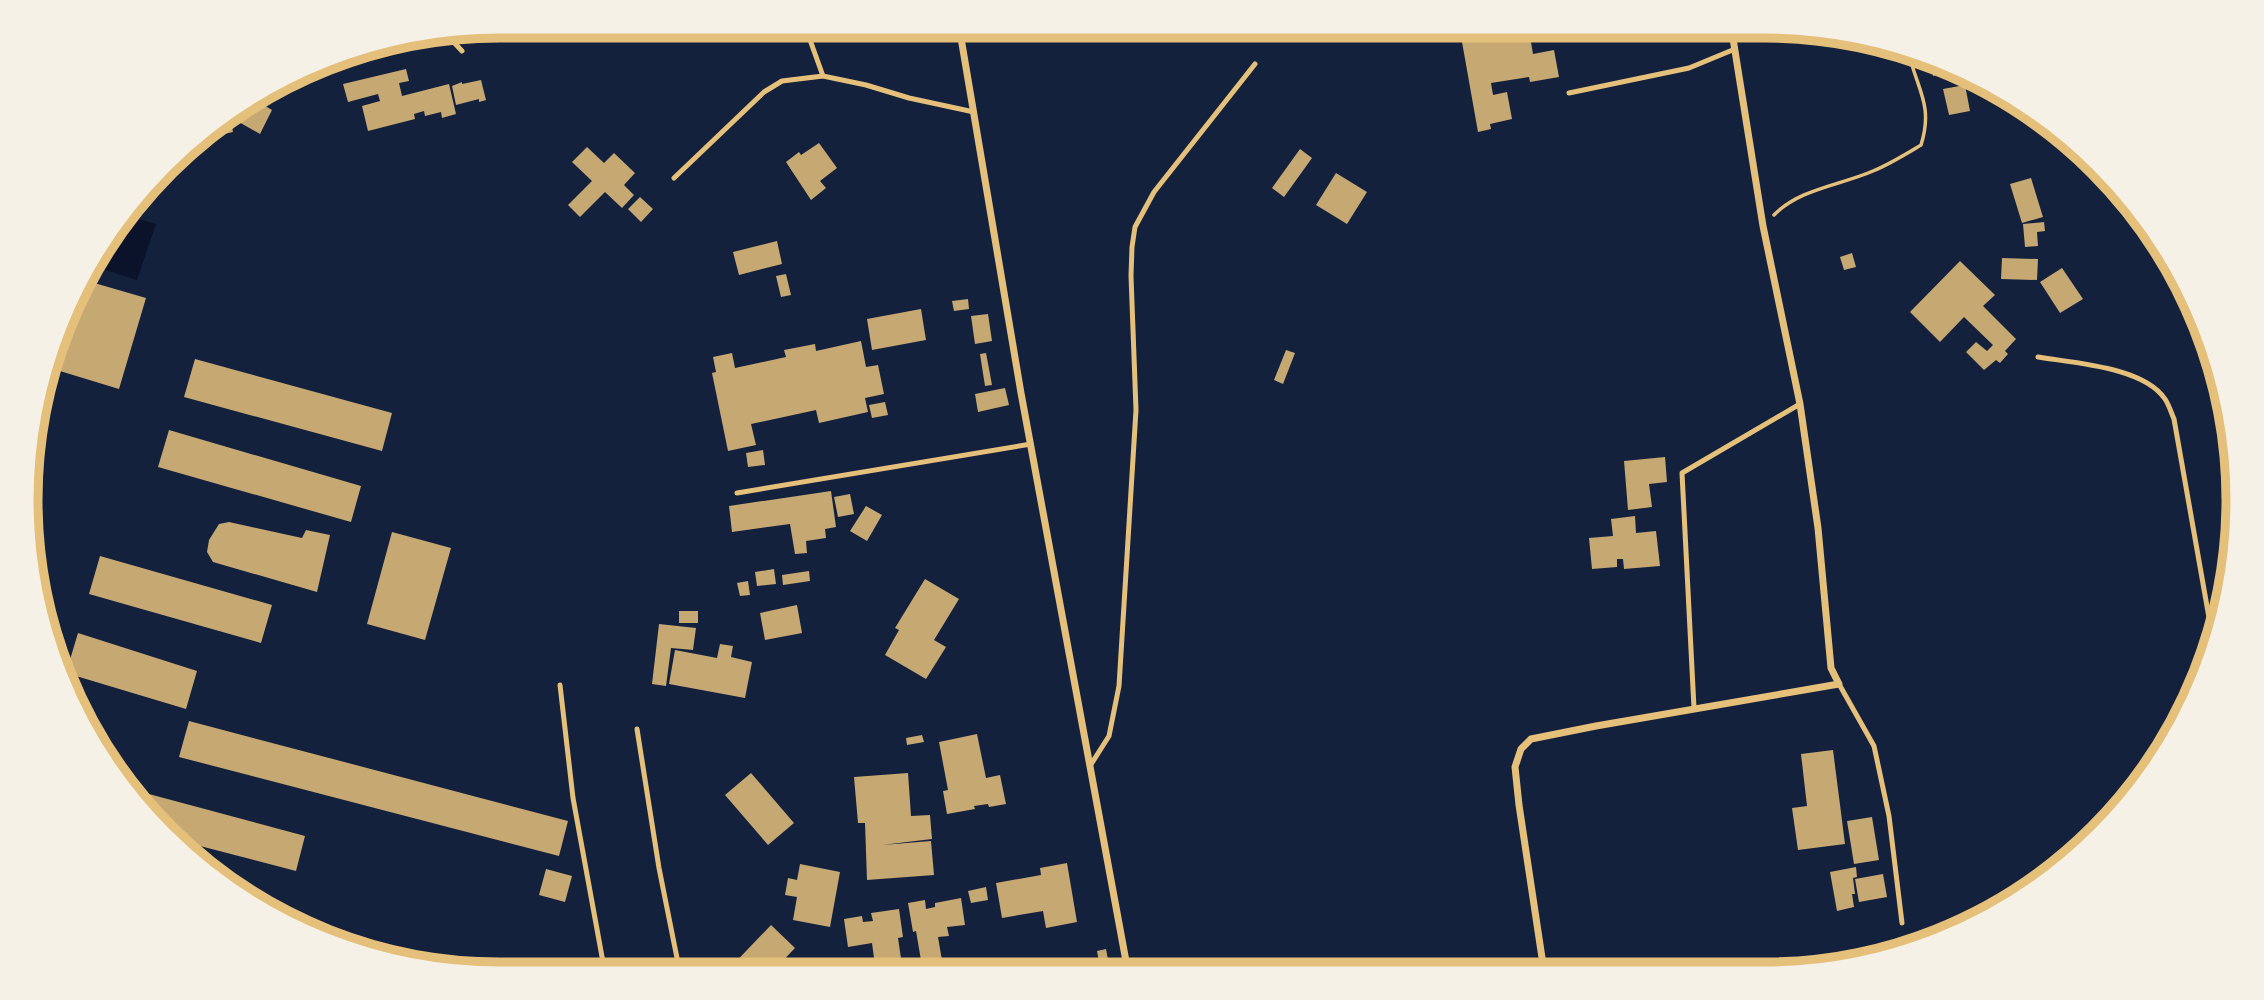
<svg xmlns="http://www.w3.org/2000/svg" width="2264" height="1000" font-family="'Source Serif 4',serif">
<rect width="100%" height="100%" fill="#14213d"/>
<!-- water -->
<path fill="#0b132b" d="M129,216L156,224L137,280L89,265Z"/>
<!-- building -->
<path fill="#c6a872" d="M1529,30L1533,54L1554,50L1559,77L1530,82L1529,77L1491,83L1493,95L1507,92L1512,119L1490,124L1491,129L1478,132L1462,42Z
M1930,57L1947,65L1949,73L1933,76Z
M406,69L409,81L399,83L402,96L449,84L456,114L442,118L441,112L425,116L424,111L414,114L415,119L368,131L362,106L380,101L378,94L348,102L343,84Z
M481,80L486,100L479,102V99L456,105L452,86L462,82V84Z
M1965,85L1970,111L1949,115L1943,89Z
M252,98L272,110L260,134L230,117L233,132L207,138L205,132Z
M819,143L837,168L820,181L826,188L811,200L786,162L799,152L801,155Z
M587,147L604,163L614,153L635,173L624,185L634,195L622,208L605,192L580,217L568,205L592,181L572,162Z
M1300,149L1312,158L1284,197L1272,188Z
M1336,173L1367,192L1347,224L1316,205Z
M2031,178L2043,217L2022,223L2010,184Z
M640,197L653,209L641,222L628,209Z
M2044,222L2045,231L2037,232L2038,246L2025,247L2023,224Z
M777,241L782,264L739,275L733,252Z
M1852,253L1856,267L1844,270L1840,257Z
M2002,258L2038,259L2037,280L2001,279Z
M1960,261L1995,295L1983,306L2016,339L2005,351L2008,354L2000,363L1996,360L1984,370L1966,352L1976,342L1987,351L1993,345L1964,317L1940,342L1910,312Z
M2062,268L2083,299L2060,313L2040,282Z
M786,274L791,295L781,297L776,276Z
M84,280L146,298L119,389L50,368Z
M968,299L969,309L954,311L952,301Z
M921,309L926,340L872,350L867,319Z
M988,314L992,341L975,344L971,316Z
M861,341L866,367L878,365L884,394L865,398L868,412L819,423L816,410L751,424L756,445L728,451L712,373L716,372L713,357L732,353L735,368L786,357L784,350L815,344L816,351Z
M1286,350L1295,353L1283,384L1274,380Z
M986,353L992,385L985,386L980,354Z
M195,359L392,413L382,451L184,397Z
M1005,388L1009,405L978,412L975,394Z
M885,402L888,415L872,418L869,405Z
M169,430L361,486L351,522L158,467Z
M763,450L765,465L748,467L746,453Z
M1665,457L1667,482L1649,484L1652,507L1628,510L1624,461Z
M831,491L836,527L825,529L826,538L806,541L807,553L795,554L790,524L732,532L729,506Z
M850,494L854,514L838,517L834,497Z
M866,506L882,515L867,541L850,531Z
M1635,516L1636,533L1656,531L1660,566L1624,569L1623,559H1617V567L1592,569L1589,538L1613,536L1611,519Z
M229,522L302,538L306,530L330,535L317,592L213,562L207,552L209,540L219,524Z
M392,532L451,548L425,640L367,624Z
M100,556L272,605L261,643L89,594Z
M774,569L776,584L757,586L755,572Z
M809,571L810,581L783,585L782,575Z
M925,579L959,599L934,640L946,647L926,679L885,655L899,630L895,628Z
M748,581L750,595L740,596L737,583Z
M797,605L802,633L765,640L760,613Z
M679,611H698V623H679Z
M659,624L696,628L693,650L671,648L666,686L652,684Z
M78,633L197,671L186,709L66,673Z
M720,644L733,646L731,657L752,662L745,698L669,684L675,650L717,658Z
M189,721L568,821L559,856L179,757Z
M977,734L986,778L1000,775L1006,804L989,807L988,804L974,806L975,809L947,814L943,791L948,790L939,742Z
M922,735L924,742L907,745L906,738Z
M1833,750L1845,844L1798,850L1792,808L1807,806L1801,754Z
M751,773L794,823L768,845L725,795Z
M908,773L911,816L930,815L932,839L882,845L931,841L934,875L867,880L865,823H858L854,777Z
M134,790L305,836L296,871L173,839Z
M1872,817L1879,860L1854,864L1847,821Z
M1067,863L1077,922L1046,928L1043,911L1002,918L996,883L1041,875L1040,868Z
M800,864L840,872L830,927L793,920L797,897L785,895L788,878L797,880Z
M1856,867L1857,877L1853,878L1855,894H1852L1854,907L1837,911L1830,872Z
M546,869L572,876L565,902L539,895Z
M1883,874L1887,897L1859,902L1855,879Z
M986,887L988,900L971,903L968,891Z
M961,898L965,925L947,927L949,936L938,937L944,972H923L916,931L913,932L908,903L925,900L926,909L935,907V903Z
M899,909L903,937L898,938L903,972L876,973L872,943L848,947L844,919L862,916L863,922L873,921L871,913Z
M771,925L795,948L771,973H725Z
M353,936L418,952L416,960L350,949Z
M1106,949L1109,965L1100,967L1097,951Z
M843,962L845,973H829L827,965Z"/>
<g fill="none" stroke-linecap="round" stroke-linejoin="round">
<!-- path -->
<path stroke="#e5c07b" stroke-width="3.5" d="M1774,215C1799,189 1841,185 1873,171C1890,164 1906,154 1921,145C1934,104 1916,88 1908,50"/>
<!-- service -->
<path stroke="#e5c07b" stroke-width="5" d="M805,26L823,76
M447,35L462,51
M290,78V77
M1569,93L1689,68L1735,49
M674,178L764,92L782,81L823,76L866,85L909,98L974,112
M2038,357C2074,363 2144,367 2165,399C2169,405 2171,412 2174,419L2214,646
M737,493L1031,444
M1839,684L1874,746L1889,816L1902,923
M560,685L573,798L605,973
M1694,708L1682,473L1800,404
M637,729L659,868L680,973
M1090,766L1109,736L1119,686L1136,410L1131,276L1132,247L1135,227L1154,192L1255,64"/>
<!-- minor -->
<path stroke="#e5c07b" stroke-width="7" d="M959,26L1021,393L1128,972
M1544,971L1519,805L1515,767L1521,749L1531,739L1596,726L1839,684L1831,668L1818,528L1800,404L1763,226L1731,26"/>
</g>
<!-- crop -->
<path d="M0 0H2264V1000H0ZM500 38H1764A462 462 0 0 1 2226 500V500A462 462 0 0 1 1764 962H500A462 462 0 0 1 38 500V500A462 462 0 0 1 500 38Z" fill="#f6f1e7" fill-rule="evenodd"/>
<path fill="none" stroke="#e5c07b" stroke-width="9" d="M500 38H1764A462 462 0 0 1 2226 500V500A462 462 0 0 1 1764 962H500A462 462 0 0 1 38 500V500A462 462 0 0 1 500 38Z"/>
</svg>
